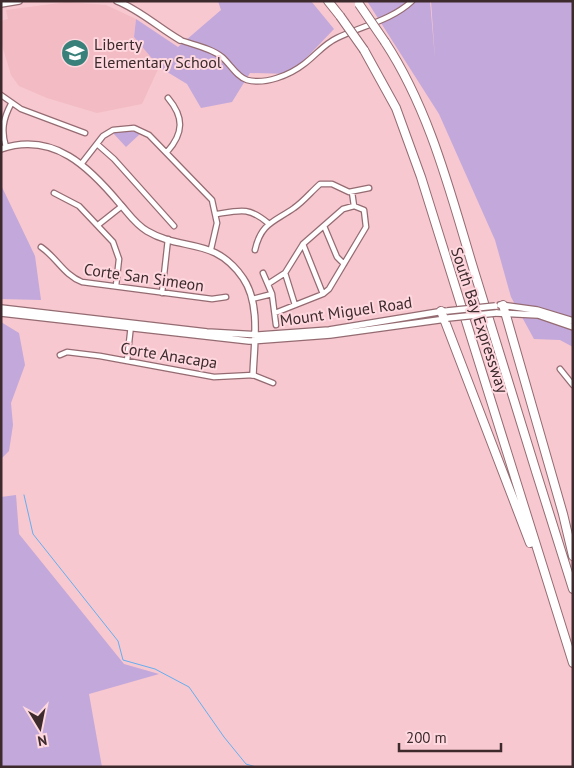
<svg xmlns="http://www.w3.org/2000/svg" width="574" height="768" font-family="'PT Sans',sans-serif">
<rect width="100%" height="100%" fill="#f7c8cf"/>
<!-- built -->
<path fill="#f3bbc4" d="M67,2L106,5L136,19L134,37L159,67L142,104L97,113L47,98L19,86L11,75L1,42V21L8,19L6,10Z"/>
<!-- green -->
<path fill="#c2a8db" d="M218,1H311L334,29L291,74L250,73L232,102L201,108L187,84L159,67L134,37L136,19L178,47L221,10Z
M367,1H430L435,59L431,1H573V347L560,340L534,339L511,297L495,240L439,114Z
M125,130L141,133L126,147L113,133Z
M1,185L35,256L41,300L1,299Z
M1,322L19,333L25,365L11,403L13,425L9,451L1,459Z
M16,495L19,534L124,664L159,674L89,694L102,767H1V497Z"/>
<g fill="none" stroke-linecap="round" stroke-linejoin="round">
<!-- stream -->
<path stroke="#64aef1" stroke-width="1" d="M24,495L33,534L118,641L123,660L155,669L189,687L224,737L246,764L256,767"/>
<!-- street casing -->
<g stroke="#956b72" stroke-width="7">
<path id="street" d="M180,40C194,45 211,48 222,57C230,64 237,77 247,80C265,85 290,75 304,64C316,55 324,44 337,38C362,26 392,20 412,1
M1,95L21,109L85,133
M97,144L114,159L174,226
M6,147C1,131 3,119 11,104
M167,152C184,133 184,117 168,98
M82,163L103,136L113,130L134,128L149,135L212,200L217,223L211,249
M352,192L354,206
M54,193L79,206L113,242L119,259L116,286
M217,214C241,210 249,207 268,223
M98,225L122,206
M324,226L337,257L344,264
M303,244L323,294
M41,247C57,258 64,275 82,282L212,299L226,297
M255,250C261,223 274,222 294,208C303,202 311,192 320,184H332L349,192L369,188
M263,273L272,294L276,325
M285,273L295,305
M268,284L285,273L303,244L343,209L354,206L364,210L366,227L329,289L323,294L275,313
M162,293L168,239
M252,299L272,294
M60,355L67,352L100,356L214,377L253,375L273,383
M127,361L131,325
M560,369L573,385"/>
</g>
<!-- secondary casing -->
<g stroke="#956b72" stroke-width="8">
<path id="secondary" d="M117,1C140,10 159,28 180,40
M1,4L19,1
M1,149C54,131 90,168 120,204C129,214 135,224 147,231C182,252 214,236 243,278C261,304 254,345 253,375
M500,305L537,310L573,321
M1,308L207,332L259,335L329,330L444,311
M1,313L249,341L330,335L446,319
M496,313L538,315L573,327"/>
</g>
<!-- highway casing -->
<g stroke="#956b72" stroke-width="10">
<path id="highway" d="M328,1L340,16
M385,42C431,112 451,196 475,274C507,380 540,484 573,589
M364,50L396,108L421,177L573,663
M503,305L563,514L573,556
M441,311L530,543"/>
</g>
<!-- street -->
<use href="#street" stroke="#fff" stroke-width="4.5"/>
<!-- secondary -->
<use href="#secondary" stroke="#fff" stroke-width="5.5"/>
<!-- highway -->
<use href="#highway" stroke="#fff" stroke-width="8"/>
<!-- secondary-bridge casing -->
<g stroke="#956b72" stroke-width="8" stroke-linecap="butt">
<path id="secondary-bridge" d="M447,311L495,306
M448,318L496,313"/>
</g>
<!-- highway-bridge casing -->
<g stroke="#956b72" stroke-width="10" stroke-linecap="butt">
<path id="highway-bridge" d="M359,4L385,42
M340,16L364,50"/>
</g>
<!-- secondary-bridge -->
<use href="#secondary-bridge" stroke="#fff" stroke-width="5.5"/>
<!-- highway-bridge -->
<use href="#highway-bridge" stroke="#fff" stroke-width="8"/>
</g>
<!-- icons -->
<defs>
<g id="school-disc" transform="scale(1.4375)"><circle r="9.5" fill="#39807a" stroke="#fed8de"/><path d="M0-5L7-2L0 1L-7-2ZM-4 1L0 2.5L4 1V4Q0 6-4 4Z" fill="#fff"/></g>
</defs>
<g fill-rule="evenodd">
<use href="#school-disc" x="75" y="53"/>
</g>
<g text-anchor="middle" dominant-baseline="central" stroke-width="4" stroke-linejoin="round" paint-order="stroke">
<!-- poi labels -->
<g font-size="16" fill="#3c2a2d" stroke="#fed8de" text-anchor="start">
<text x="94" y="44">Liberty<tspan x="94" dy="18">Elementary School</tspan></text>
</g>
<!-- street labels -->
<g font-size="16" fill="#3c2a2d" stroke="#fed8de">
<text transform="translate(144 277) rotate(8)">Corte San Simeon</text>
<text transform="translate(346 311) rotate(-8)">Mount Miguel Road</text>
<text transform="translate(480 320) rotate(72)">South Bay Expressway</text>
<text transform="translate(169 355) rotate(9)">Corte Anacapa</text>
</g>
</g>
<!-- border -->
<rect width="574" height="768" fill="none" stroke="#3c2a2d" stroke-width="5"/>
<!-- north arrow -->
<g transform="translate(40 728) rotate(170)" stroke="#fed8de" stroke-width="4" paint-order="stroke">
<path d="M0-4L9 19L0 12L-9 19Z" fill="#3c2a2d"/>
<text y="-8" font-size="14" font-weight="bold" text-anchor="middle" fill="#3c2a2d">N</text>
</g>
<!-- scale -->
<path d="M399 743v8h102v-8" fill="none" stroke="#3c2a2d" stroke-width="2.5"/>
<text x="406" y="743" font-size="15" fill="#3c2a2d" stroke="#fed8de" stroke-width="4" paint-order="stroke">200 m</text>
</svg>
